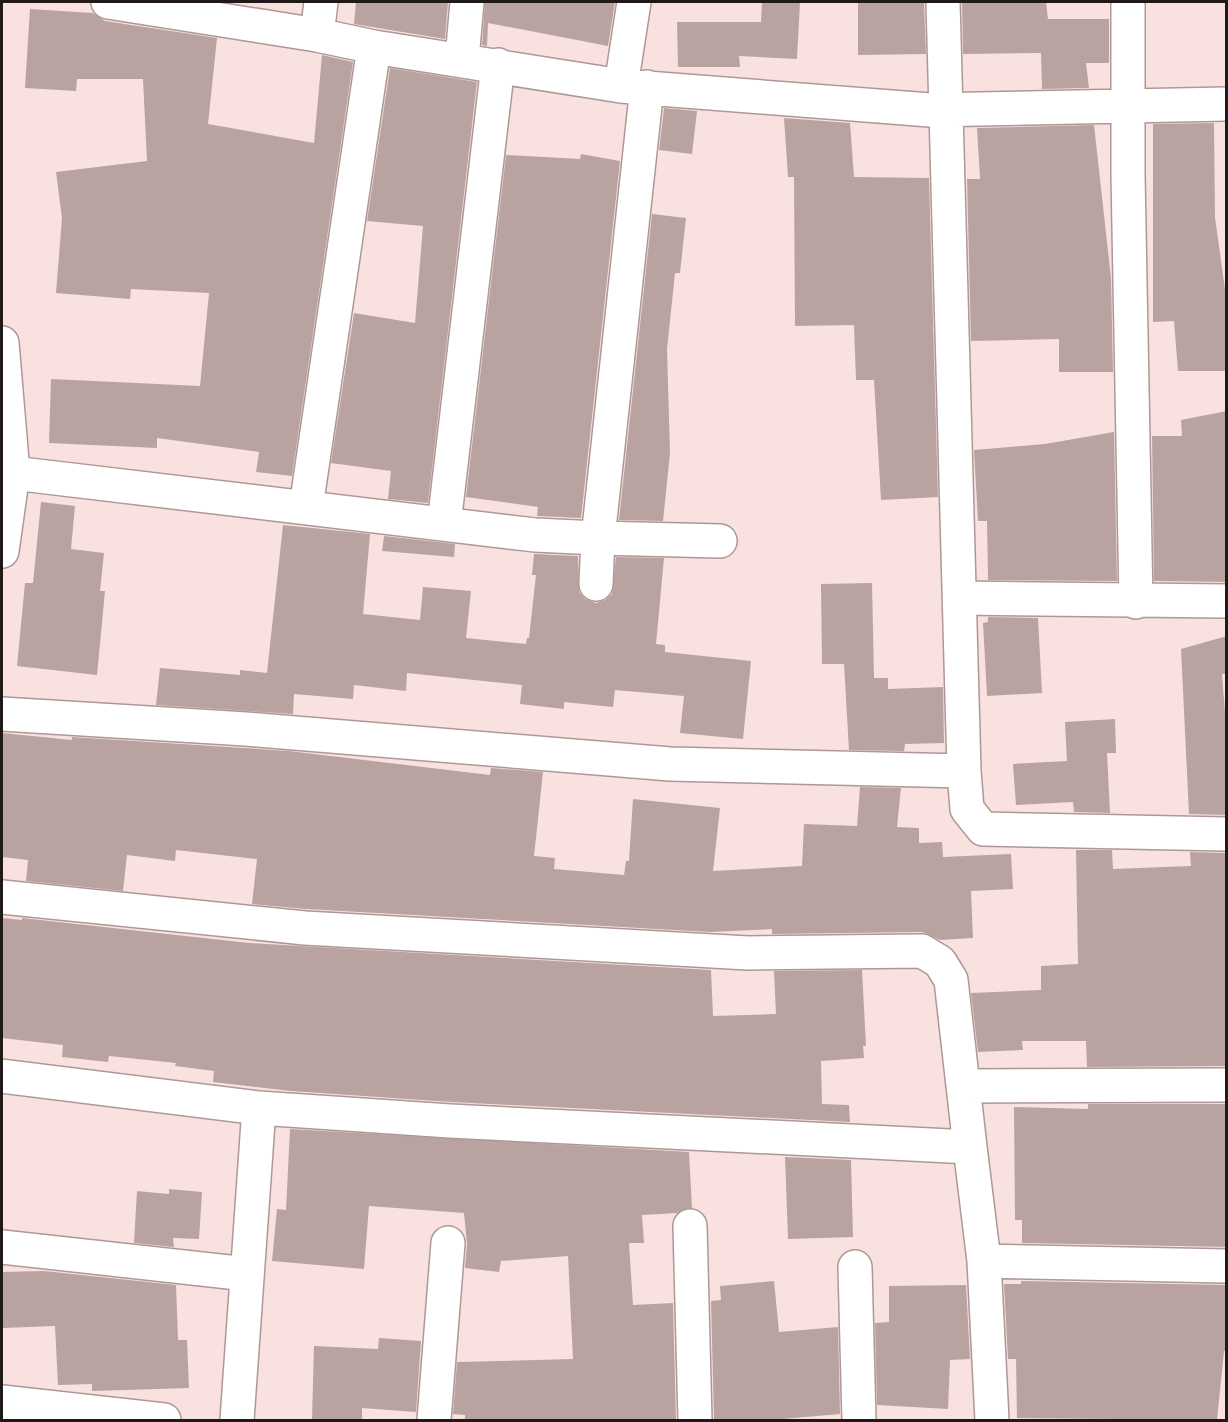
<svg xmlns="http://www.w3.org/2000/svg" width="1228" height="1422" font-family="'Archivo Narrow',sans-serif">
<rect width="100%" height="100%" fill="#f8e1de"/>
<!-- building -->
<path fill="#b9a3a0" d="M356,2H448L445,39L354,24Z
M485,2H615L608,46L488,23L487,46L482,45Z
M762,2H800L797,59L739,56L740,67H678L677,22H761Z
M858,2H924L926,54L858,55Z
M962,2H1046L1048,19H1109V63H1086L1089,88L1042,89L1041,53L963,54Z
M30,9L93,13L105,21L217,38L208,124L314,143L322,55L353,62L292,476L256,472L259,452L157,438V448L49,443L51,379L200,386L209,293L131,289L130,299L56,293L62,218L56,172L147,161L143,79H77L76,91L25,88Z
M390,68L477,82L428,503L388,499L391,471L331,463L354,313L415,323L423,226L367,221Z
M664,108L697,111L692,154L659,150Z
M784,118L850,123L854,177L929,178L938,497L881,500L874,380H856L854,325L795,326L794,177H788Z
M1214,123L1215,217L1227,304V371H1178L1174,321L1153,322V124Z
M1094,125L1111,278L1113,372H1059V339L971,341L967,179H980L977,128Z
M581,154L620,161L581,518L537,516L538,507L466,497L506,155L580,159Z
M652,214L686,218L680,273H675L667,349L670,453L663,521L619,520Z
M1227,411V582L1154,581L1152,436H1182L1181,420Z
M1114,432L1117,581L988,580L987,521H978L974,450L1045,444Z
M41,502L75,506L71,549L104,553L100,591H105L97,675L17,666L25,583H33Z
M283,525L370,534L363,614L420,620L423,587L471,591L466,638L526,644L527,638H529L536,575H532L534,554L578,556L579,592L585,599L596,603L605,600L612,594L616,557L664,558L656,644L665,645V652L751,661L743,739L680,733L684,696L615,690L613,707L564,702V709L520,704L522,685L407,673L406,691L354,685L353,699L294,694L293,714L156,705L160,668L240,675V670L267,673Z
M384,536L455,544L454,557L382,551Z
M872,583L874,678H888V689L943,687L944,743L905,744L904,751L849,750L844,664H822L821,584Z
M988,617L1038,618L1042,693L987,696L983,623L988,622Z
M1227,636V674H1222L1227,738V815L1189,814L1181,649Z
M1115,719L1116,753H1107L1110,813L1074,812L1073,802L1016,805L1013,764L1067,761L1065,722Z
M2,733L72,740V737L289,751L490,775L491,768L543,772L534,856L555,858L554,869L624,875L626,861H629L633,799L720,808L713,871L802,866L804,824L857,826L860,787L901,788L897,827L919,828V843L942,842L943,857L1011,854L1013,889L971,891L973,938L940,940L922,932L772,934V929L710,932L306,909L252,904L257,859L176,850L175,861L127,855L123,891L26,881L28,860L2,857Z
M1076,850H1112L1113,869L1191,866L1190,852L1225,853L1227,1066L1087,1067L1086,1041H1022L1023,1050L978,1052L971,993L1041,990V966L1078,964Z
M2,918L22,920V918L249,943L711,970L713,1016L776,1014L774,971L862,970L866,1046H863L864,1058L821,1061L822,1104L849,1105L850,1122L451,1102L291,1091L213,1082L214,1071L175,1066L176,1063L109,1056L108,1062L62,1057L63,1045L2,1038Z
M1088,1104H1227V1247L1022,1243V1220H1015L1014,1107L1088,1109Z
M290,1129L689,1152L692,1208L677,1213L642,1215L644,1243H629L633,1305L673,1303L676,1420H465V1415L453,1414L457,1362L573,1359L568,1256L501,1261L499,1272L465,1268L467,1244L464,1213L369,1206L364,1269L272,1261L277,1209L286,1210Z
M785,1157L851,1160L853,1237L788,1239Z
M169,1189L202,1192L199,1239L173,1238L174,1247L134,1243L137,1191L169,1194Z
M44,1271L176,1285L178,1340H187L189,1388L92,1391V1384L58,1385L55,1326L3,1328L2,1272Z
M774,1281L779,1332L838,1327L840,1414L771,1420H714L711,1301L721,1300L720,1286Z
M1021,1281L1227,1285V1351H1224L1217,1420L1017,1418L1016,1359H1008L1004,1284H1021Z
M966,1285L970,1359L950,1360L948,1409L877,1405L875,1323L889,1322V1286Z
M379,1338L421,1341L416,1412L362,1408V1420L312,1419L314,1346L378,1349Z"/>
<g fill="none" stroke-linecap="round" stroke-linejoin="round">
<!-- street casing -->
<g stroke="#ae9895" stroke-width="36">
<path id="street" d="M108,2L317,35L374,47L621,86L930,110L1226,104
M1128,2V175L1136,602
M317,35L321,2
M462,59L467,2
M621,86L634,2
M2,343L13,473L2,551
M13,473L535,535L598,538L647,87
M306,507L374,47
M444,524L498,65
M596,584L598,538L720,541
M960,598L1226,601
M2,714L246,729L670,764L964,771L943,2
M964,771L967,809L983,829L1226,834
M2,897L305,928L748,953L922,951L940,962L951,980L970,1147
M2,1076L259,1108L237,1420
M964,1086L1226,1085
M259,1108L450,1121L970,1147L984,1261L992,1420
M690,1226L695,1420
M2,1247L247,1274
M984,1261L1226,1266
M855,1267L859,1420
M2,1402L164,1420
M434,1420L448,1243"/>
</g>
<!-- street -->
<use href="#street" stroke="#fff" stroke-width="33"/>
</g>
<!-- border -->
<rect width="1228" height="1422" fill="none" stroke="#211918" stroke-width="6"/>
</svg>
